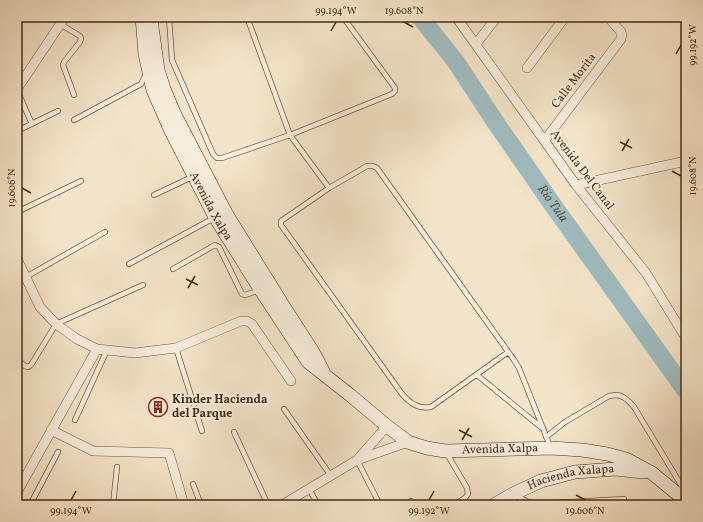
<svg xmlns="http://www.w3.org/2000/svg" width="703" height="522" font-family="Vollkorn,serif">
<rect width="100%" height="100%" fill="#f4e4c9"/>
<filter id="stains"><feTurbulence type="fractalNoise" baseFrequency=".005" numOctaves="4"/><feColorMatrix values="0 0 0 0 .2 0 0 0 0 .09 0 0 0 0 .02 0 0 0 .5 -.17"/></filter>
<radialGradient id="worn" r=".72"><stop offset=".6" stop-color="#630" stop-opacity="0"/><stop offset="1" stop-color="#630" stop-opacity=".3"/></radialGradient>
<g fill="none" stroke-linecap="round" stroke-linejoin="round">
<!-- river -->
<path stroke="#9fbcbf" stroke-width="18" id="s1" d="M420,17L456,62L496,123L555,208L686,391"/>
<!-- lane casing -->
<g stroke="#6f5b40" stroke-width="6">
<path id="lane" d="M169,17L172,60L213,154L217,158H222L290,135L392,94L395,91V88L343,17
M247,17L290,135L329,188L367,166H373L377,168L514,360L519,368L550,446
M60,24L80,36L81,38L80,42L64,62L63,65L74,95
M17,90L32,124
M74,120L141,84L146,74
M17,131L58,111
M329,188L284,219L281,221V225L402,394C411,404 418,409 431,407L508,352
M154,195L192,177
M17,212L81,181
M129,264L214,218
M173,269L215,245L219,247L242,294L245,295L260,290
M17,282L105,232
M176,348L202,431
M17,359L25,366L28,367L31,365L56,324L143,285
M477,375L542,428
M284,409L331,476
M75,420L107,350
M234,432L268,505
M546,437L565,422L609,396C609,396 616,395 616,395C624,395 630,402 634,407L686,493
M446,452L467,488L468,494L465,498L454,505
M357,460L380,505
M193,484L201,505
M309,489L318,505
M516,496L528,502L536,504L624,499
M411,501L414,505
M30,505L58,452
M113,505L117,467"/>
</g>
<!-- street casing -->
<g stroke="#6f5b40" stroke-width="10">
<path id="street" d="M456,17L576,185L646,273L686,338
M476,44L497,17
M527,68L565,17
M17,89L65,17
M545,140L621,39L622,35L621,32L608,17
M576,185L686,161
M17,259L40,307L56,324L77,339L97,349L135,353L176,348L241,321H247L252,324L291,381
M51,430L93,451L169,453L184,505
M358,459L387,426
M17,492L97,349
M282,505L357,460L408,442"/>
</g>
<!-- secondary casing -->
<g stroke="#432d13" stroke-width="14">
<g id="secondary">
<path id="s2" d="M142,17L145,54L153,90L170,129L215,217L260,289L308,362L350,395L387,426L408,442L417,445L427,448L445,451L551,448L582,450L607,454L626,459L652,473L686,501"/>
<path d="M151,20L158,70L164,89L174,113L227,215L284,307L313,352L323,371"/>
<path id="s3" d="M494,505L513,494L541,481L575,472L615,469L644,472"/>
</g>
</g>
<!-- lane -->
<use href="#lane" stroke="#f8eddc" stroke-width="4.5"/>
<!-- street -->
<use href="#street" stroke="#f8eddc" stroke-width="9"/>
<!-- secondary -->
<use href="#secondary" stroke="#f8eddc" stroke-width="13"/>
</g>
<!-- ticks -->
<path fill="none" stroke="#432d13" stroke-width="1.5" d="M404,22L413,27M331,31L336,22M676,54L681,45M620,142L632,148M622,151L629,139M672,171L681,176M22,188L31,193M186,279L198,285M188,288L195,276M459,430L472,437M462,440L469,428M576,495L585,500M71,500L76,491M429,500L434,491"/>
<!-- icons -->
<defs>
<g id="building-ring" transform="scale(1)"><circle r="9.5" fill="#f8eddc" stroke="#8f2418" stroke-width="1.5"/><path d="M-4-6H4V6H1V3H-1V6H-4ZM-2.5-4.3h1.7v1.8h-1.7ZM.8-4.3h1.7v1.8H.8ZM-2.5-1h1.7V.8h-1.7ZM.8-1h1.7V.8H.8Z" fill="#8f2418"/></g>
</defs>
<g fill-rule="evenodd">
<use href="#building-ring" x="158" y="407"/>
</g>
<g text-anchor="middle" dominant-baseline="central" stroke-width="4" stroke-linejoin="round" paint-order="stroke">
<!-- street labels -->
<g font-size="12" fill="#432d13" stroke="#f8eddc">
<text transform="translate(574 81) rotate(-53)">Calle Morita</text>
<text transform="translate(582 170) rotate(53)">Avenida Del Canal</text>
<text stroke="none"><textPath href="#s2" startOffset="204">Avenida Xalpa</textPath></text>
<text stroke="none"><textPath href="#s2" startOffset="609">Avenida Xalpa</textPath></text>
<text stroke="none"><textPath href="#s3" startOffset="83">Hacienda Xalapa</textPath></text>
</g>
<!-- poi labels -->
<g font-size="12" font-weight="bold" fill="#432d13" stroke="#f8eddc" text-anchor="start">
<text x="172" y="400">Kinder Hacienda<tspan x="172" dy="14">del Parque</tspan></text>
</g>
<!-- water labels -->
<g font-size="13" font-style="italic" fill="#5a513e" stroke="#f8eddc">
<text stroke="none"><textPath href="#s1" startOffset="229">Río Tula</textPath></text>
</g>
</g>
<!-- margin -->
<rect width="703" height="522" fill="none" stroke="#f4e4c9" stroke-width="44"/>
<rect x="22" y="22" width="659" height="478" fill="none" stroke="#432d13" stroke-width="1.5"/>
<g font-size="10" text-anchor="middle" fill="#432d13">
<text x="336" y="14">99.194°W</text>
<text x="404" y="14">19.608°N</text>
<text transform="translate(692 45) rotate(-90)" y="4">99.192°W</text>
<text transform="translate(692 176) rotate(-90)" y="4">19.608°N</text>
<text transform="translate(11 188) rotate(-90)" y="4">19.606°N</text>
<text x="71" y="514">99.194°W</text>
<text x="429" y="514">99.192°W</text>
<text x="585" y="514">19.606°N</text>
</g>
<rect width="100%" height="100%" filter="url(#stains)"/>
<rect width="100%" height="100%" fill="url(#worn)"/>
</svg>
